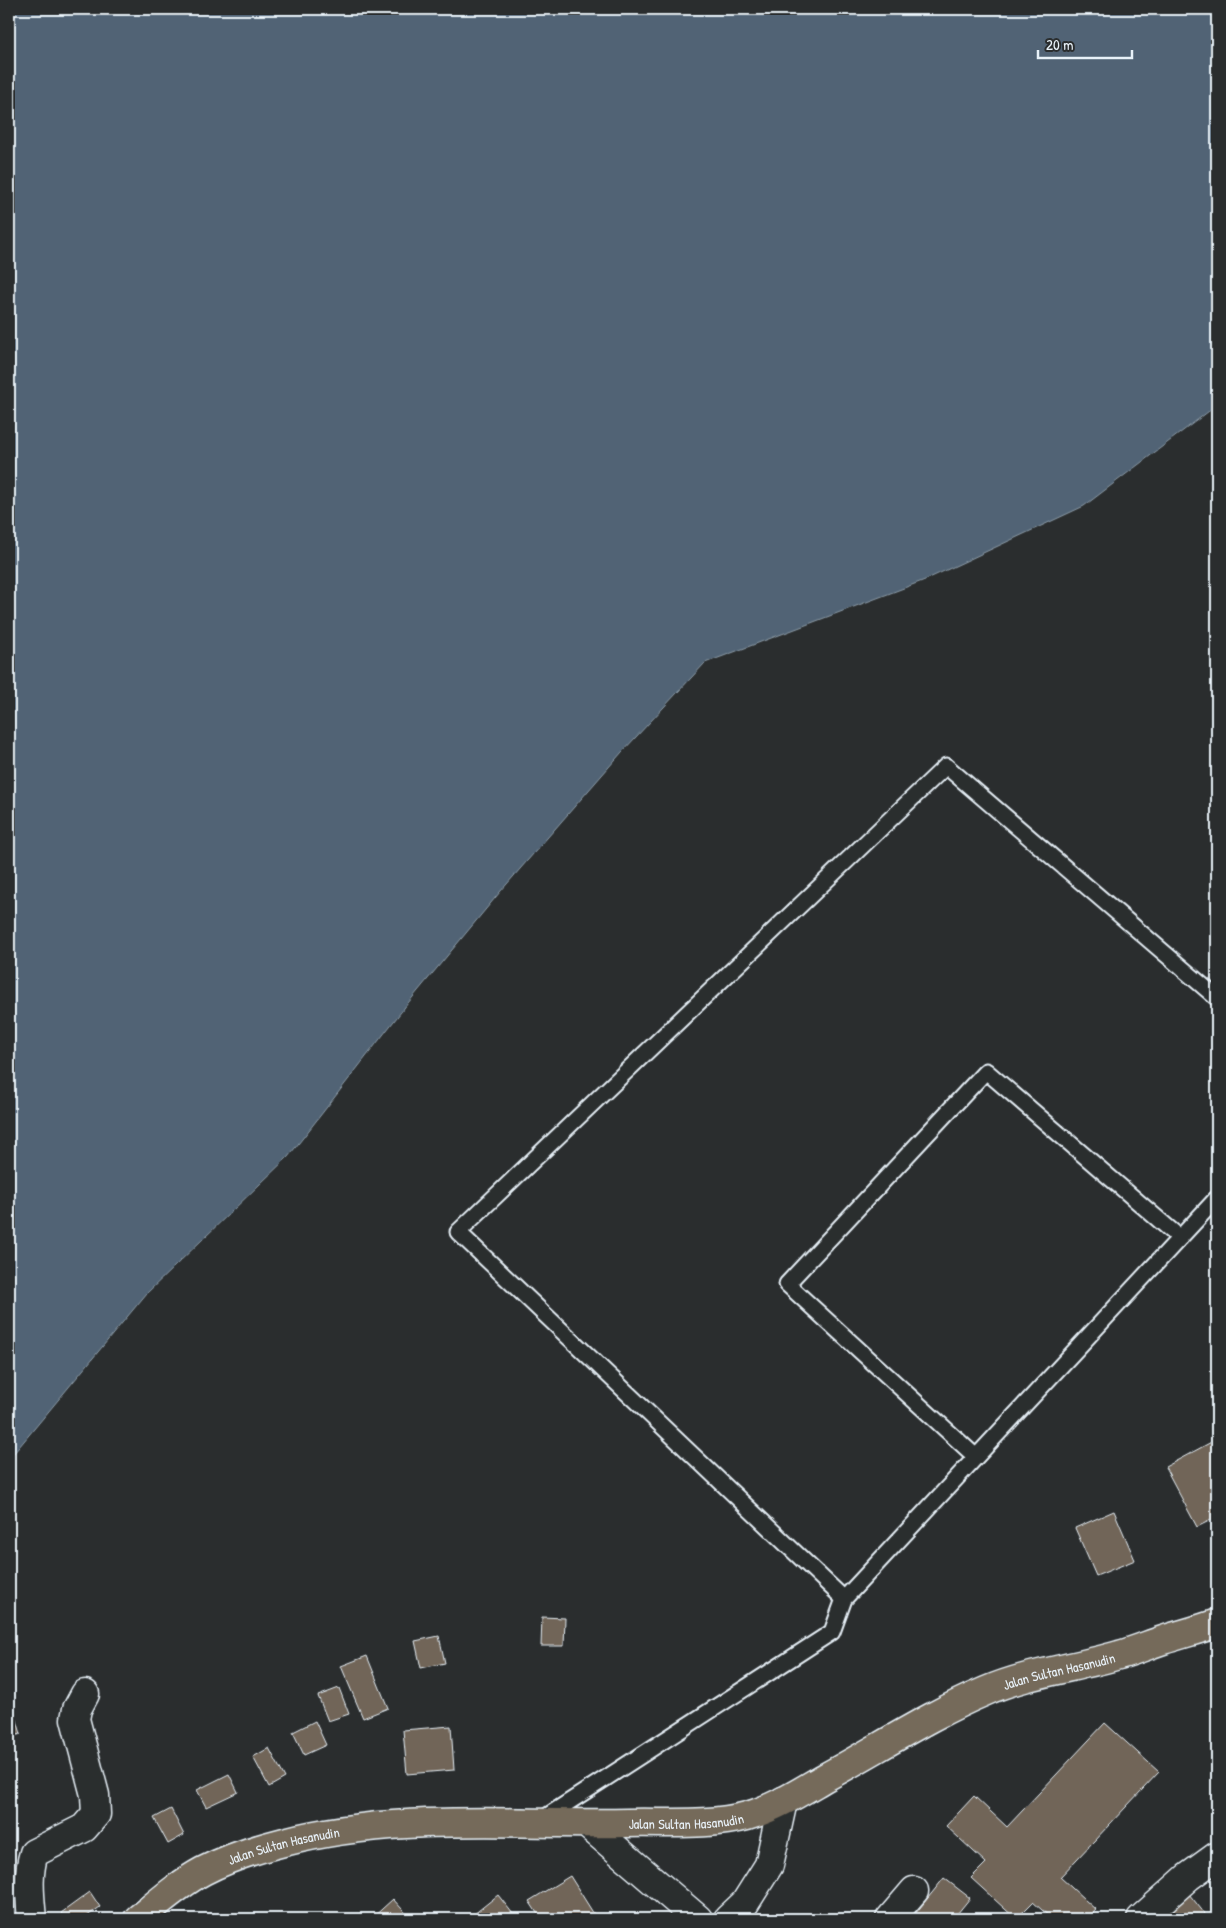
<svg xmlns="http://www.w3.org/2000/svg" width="1226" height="1928" font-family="'Patrick Hand',sans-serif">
<rect width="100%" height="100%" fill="#2a2d2e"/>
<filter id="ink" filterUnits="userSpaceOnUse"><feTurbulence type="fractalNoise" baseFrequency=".02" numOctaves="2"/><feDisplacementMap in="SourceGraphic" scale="10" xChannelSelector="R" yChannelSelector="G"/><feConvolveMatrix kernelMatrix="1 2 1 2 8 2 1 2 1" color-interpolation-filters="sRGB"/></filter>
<g filter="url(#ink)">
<!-- water -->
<path fill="#516474" stroke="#8d9ca9" d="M9,9H1217V405L1084,506L925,580L705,663L622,752L500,892L408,1003L288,1157L147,1293L9,1459Z"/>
<!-- building -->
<path fill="#716558" stroke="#e8f1f8" d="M1217,1439V1517L1197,1527L1165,1467Z
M1114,1511L1135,1560L1096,1576L1075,1528Z
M542,1617L565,1618L564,1646H541Z
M439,1636L445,1663L421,1668L415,1641Z
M367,1656L388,1708L363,1718L341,1666Z
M339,1688L349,1714L328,1721L318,1696Z
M13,1707L21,1734L9,1738V1708Z
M315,1721L326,1745L304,1755L293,1732Z
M1105,1723L1159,1772L1060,1877L1096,1910L1086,1919H1052L1033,1902L1016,1919L971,1878L986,1863L946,1826L974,1796L1007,1827Z
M451,1726L454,1770L407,1774L403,1730Z
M269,1748L285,1778L269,1787L253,1757Z
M229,1774L238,1792L206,1807L197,1790Z
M171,1809L184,1835L168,1844L154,1818Z
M570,1876L597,1919H541L529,1901Z
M944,1878L970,1898L953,1919H911Z
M90,1892L100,1907L83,1919H65L61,1913Z
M1189,1894L1209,1919H1157Z
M498,1895L517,1919H468Z
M393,1899L411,1919H371Z"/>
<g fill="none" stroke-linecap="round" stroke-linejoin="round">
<!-- service casing -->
<g stroke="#e8f1f8" stroke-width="19">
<path id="service" d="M976,1457L787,1284L986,1071L1180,1238
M844,1599L458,1232L946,766L1217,998
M541,1820L832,1632L844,1599L1217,1198"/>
</g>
<!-- minor casing -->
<g stroke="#e8f1f8" stroke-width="31">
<path id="minor" d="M587,1824L698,1919
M32,1919C30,1896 27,1875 34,1853L84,1828L96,1814L95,1795L75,1719L77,1709L85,1694
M728,1919L745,1903L769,1865L783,1801
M890,1919L914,1891
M1141,1919L1188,1877L1217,1856"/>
</g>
<!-- trunk casing -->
<g stroke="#e8f1f8" stroke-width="31">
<g id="trunk">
<path id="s1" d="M138,1919C159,1902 179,1884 203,1871C228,1858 256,1849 284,1842C396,1813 512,1825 627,1823C665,1822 710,1826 747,1816C775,1808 800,1792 824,1778C878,1749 929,1715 986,1691C1028,1673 1075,1668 1119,1655C1134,1651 1148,1645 1163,1640C1181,1634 1199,1630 1217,1623"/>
</g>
</g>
<!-- service -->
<use href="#service" stroke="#2a2d2e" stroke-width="15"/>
<!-- minor -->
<use href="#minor" stroke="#2a2d2e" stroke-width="28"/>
<!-- trunk -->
<use href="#trunk" stroke="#746a5a" stroke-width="28"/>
</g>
</g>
<g text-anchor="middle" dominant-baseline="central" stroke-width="4" stroke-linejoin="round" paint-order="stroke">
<!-- street labels -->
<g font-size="14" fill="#e8f1f8" stroke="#2a2d2e">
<text stroke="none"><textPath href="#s1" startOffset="978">Jalan Sultan Hasanudin</textPath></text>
<text stroke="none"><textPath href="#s1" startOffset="571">Jalan Sultan Hasanudin</textPath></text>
<text stroke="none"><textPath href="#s1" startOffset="166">Jalan Sultan Hasanudin</textPath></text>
</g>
</g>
<!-- margin -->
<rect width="1226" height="1928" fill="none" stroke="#2a2d2e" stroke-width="30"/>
<rect x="15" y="15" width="1196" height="1898" fill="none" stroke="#e8f1f8" stroke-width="2" filter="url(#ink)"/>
<!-- scale -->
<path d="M1038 50v8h94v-8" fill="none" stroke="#e8f1f8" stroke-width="2.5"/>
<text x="1046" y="50" font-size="15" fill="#e8f1f8" stroke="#2a2d2e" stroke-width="4" paint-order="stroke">20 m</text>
</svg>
